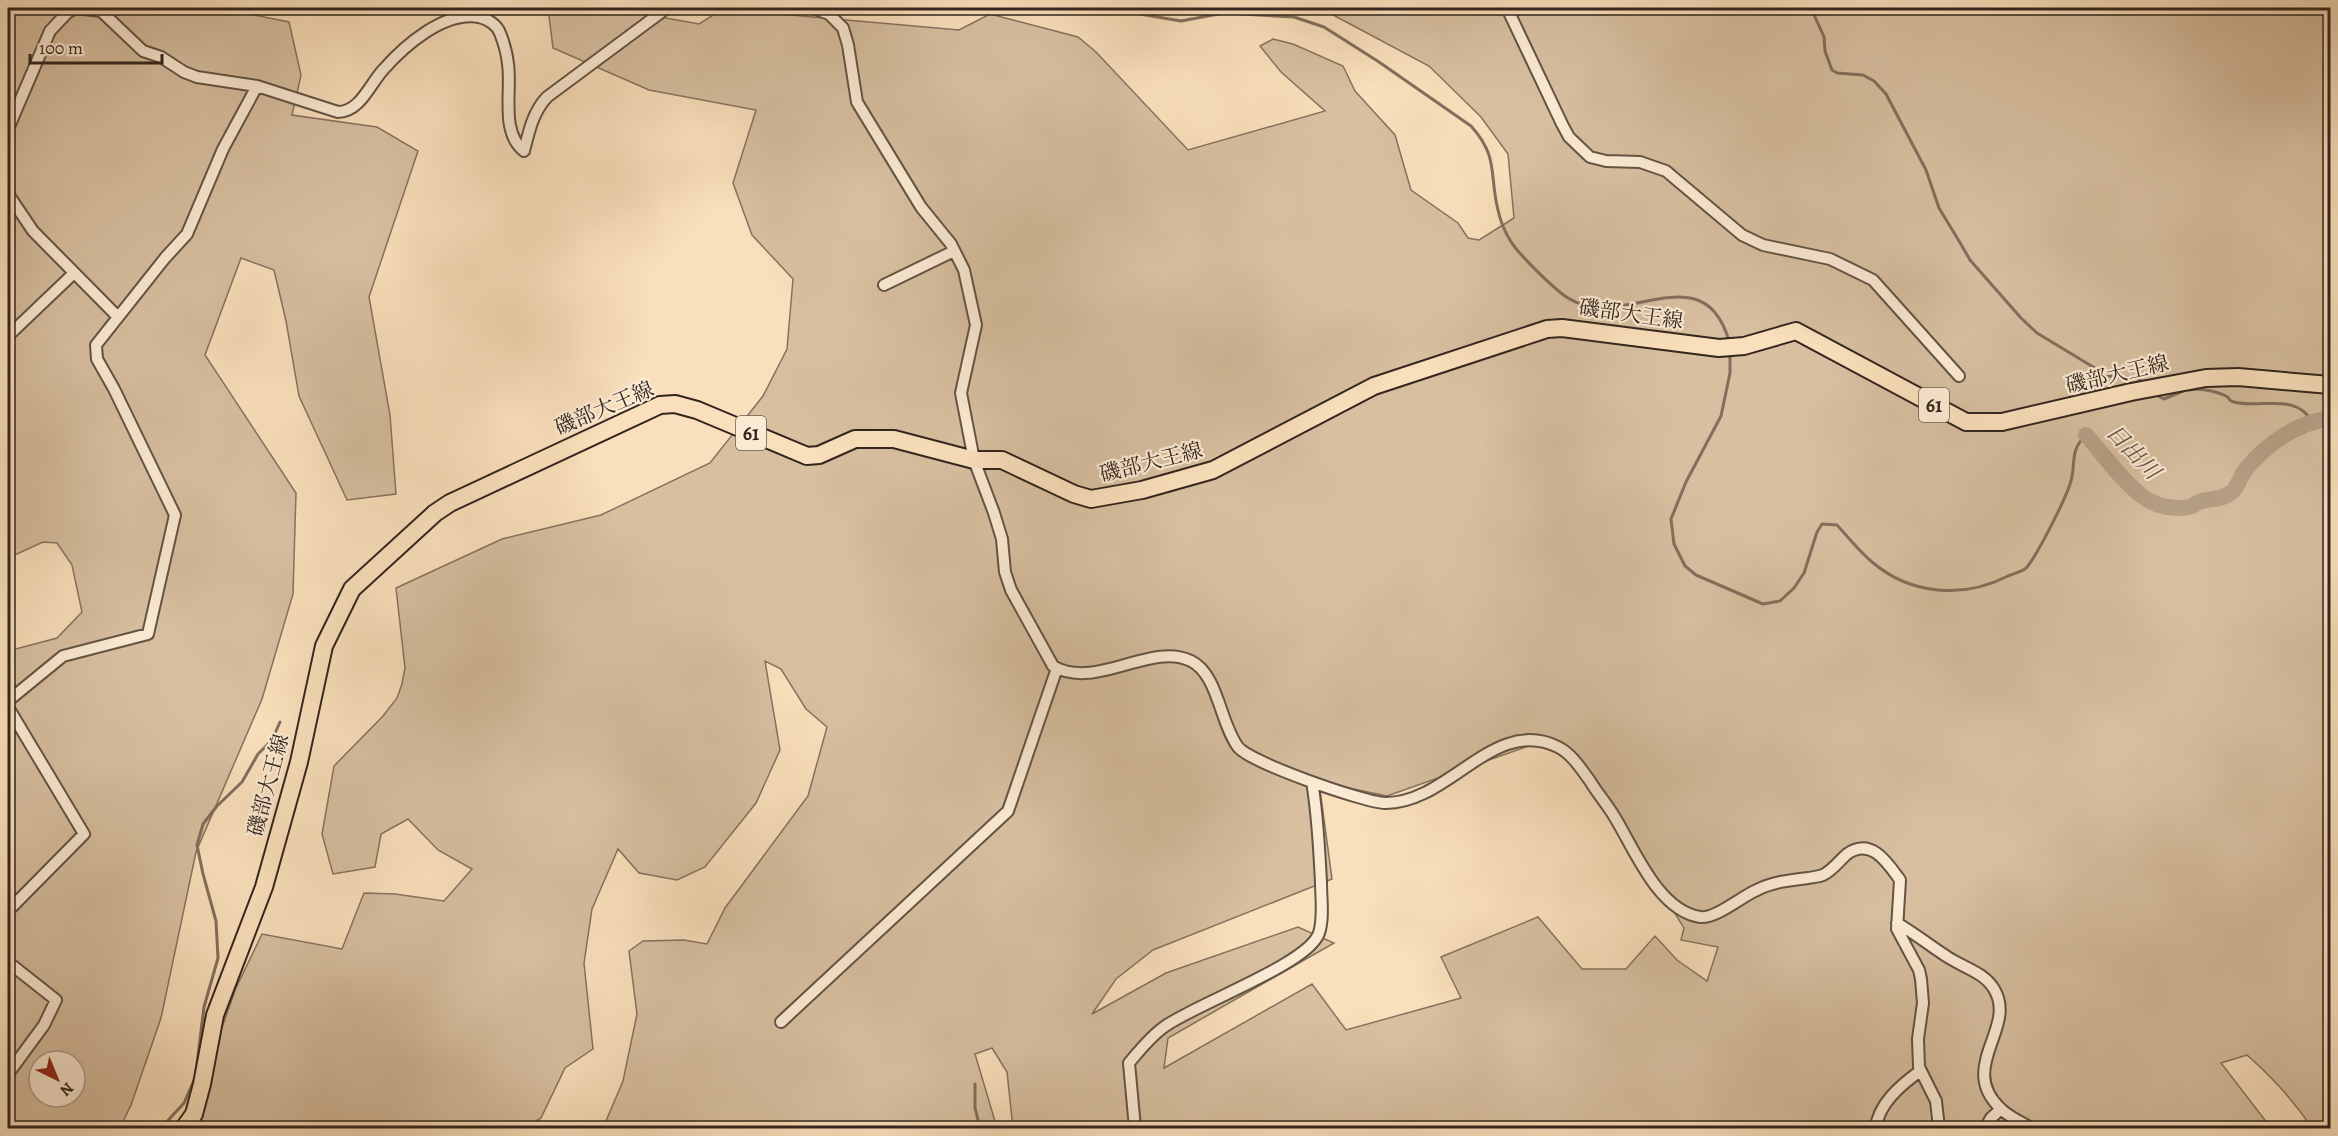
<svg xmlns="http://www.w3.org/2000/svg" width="2338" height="1136" font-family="Alegreya,'Noto Serif JP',serif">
<rect width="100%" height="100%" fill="#f9dfbb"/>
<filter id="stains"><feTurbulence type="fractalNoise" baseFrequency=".00333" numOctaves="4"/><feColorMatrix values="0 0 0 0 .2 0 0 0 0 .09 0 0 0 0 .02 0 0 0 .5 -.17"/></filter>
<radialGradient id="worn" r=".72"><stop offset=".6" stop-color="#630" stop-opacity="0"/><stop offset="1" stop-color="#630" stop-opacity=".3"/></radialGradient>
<!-- green -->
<path fill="#d7bfa0" stroke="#85725f" stroke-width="1.5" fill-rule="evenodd" d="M8,8H218L289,22L301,75L292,115L377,127L418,151L369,297L390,415L396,494L347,500L299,396L286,321L274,270L241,258L205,355L296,493L293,594L262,699L196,852L161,1018L131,1105L120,1128H8V651L57,638L82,612L72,565L57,543L43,542L8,558ZM39,1061H75V1097H39Z
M548,8H610L699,24L723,9L959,30L990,14L1078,37L1096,52L1188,150L1325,111L1281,72L1260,46L1273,39L1293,44L1343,66L1355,91L1395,135L1411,190L1458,223L1468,238L1479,240L1514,218L1508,154L1481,117L1429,66L1320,8H2330V1128H2312C2294,1101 2272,1077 2247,1055L2221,1063L2271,1128H1013L1007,1072L992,1048L975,1054L997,1128H603L623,1081L637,1014L629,951L643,941L684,940L707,944L725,908L808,796L827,727L806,709L781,669L765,661L780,750L756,803L705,867L677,880L639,873L618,849L592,909L584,963L593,1049L565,1068L541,1118L524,1128H195L205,1075L236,988L262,934L342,949L364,893L395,894L444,901L472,869L438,850L408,819L381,834L375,867L333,874L322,834L334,766L383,716L397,698L402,684L405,668L396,588L502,539L601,515L710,463L763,396L787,349L793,279L752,235L733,183L756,110L649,90L553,48ZM1540,742L1578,755L1684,928L1681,940L1718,947L1707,981L1677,960L1655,936L1626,969H1582L1538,917L1441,957L1461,998L1346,1030L1312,984L1164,1068L1168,1038L1334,943L1298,927L1166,973L1092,1014L1116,979L1153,950L1332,879L1319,782L1387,796Z"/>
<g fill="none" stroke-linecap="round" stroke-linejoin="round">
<!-- stream -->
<path stroke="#826f5c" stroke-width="3" d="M1120,8L1134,13L1181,21L1224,13L1294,17L1324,27L1379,62L1471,126C1499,157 1489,174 1498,210C1500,219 1505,232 1510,240C1517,253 1555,290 1568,298C1622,333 1703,251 1729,341
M1811,8L1824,37L1825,51L1832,70L1837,73L1863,75L1874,81L1886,94L1926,170L1939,208L1962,246L1970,260L2021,318L2037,333L2108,376L2136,378L2144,382
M1730,354V373L1721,416L1686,482L1671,519L1674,544L1685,566L1696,575L1763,604L1780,601L1794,588L1804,573L1817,532L1822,524L1837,525C1848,537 1859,551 1872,562C1911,595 1963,599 2008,576C2013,574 2020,572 2025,569C2035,560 2065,500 2070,484C2077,465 2068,452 2086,435
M2189,390C2201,388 2215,391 2226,396C2233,400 2225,399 2234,402C2260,409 2297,392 2312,422
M2154,394L2164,399L2183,391
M196,1072L204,1007L218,958L216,921L203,874L197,845L203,824L217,806L242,782L258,754L272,740L280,722
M975,1084V1108L980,1128
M161,1128L184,1103L195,1078"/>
<!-- river -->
<path stroke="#b6a086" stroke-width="16" d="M2086,435C2104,455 2120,479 2142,496C2155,506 2173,510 2189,507C2194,506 2197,502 2202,501C2213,498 2222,500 2232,492C2239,485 2240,476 2246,469C2268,443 2297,423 2330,418"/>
<!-- minor casing -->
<g stroke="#645445" stroke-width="14">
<path id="minor" d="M812,8L829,14L843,28L848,45L857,102L921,207L951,244L964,270L976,325L961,393L974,460L994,513L1002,539L1005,572L1011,590L1053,666C1096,691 1151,641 1191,661C1218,674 1220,723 1238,747C1251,763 1363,802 1385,803C1449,804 1494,715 1558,747C1572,754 1581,769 1590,781C1597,793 1607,804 1614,816C1634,848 1658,911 1700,917C1716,919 1742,896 1757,890C1772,882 1791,880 1808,878C1814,877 1818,877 1823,875C1833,870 1839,861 1847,854C1871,837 1887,862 1900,880L1897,929L1919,970L1921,979L1923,1003L1918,1039L1919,1067L1936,1101L1939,1128
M1507,8L1562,124L1569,137L1590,157L1606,161L1640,162L1666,171L1742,235L1763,245L1830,259L1873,280L1959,376
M8,129L50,31L67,13L75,8L101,11L143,51L161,57L184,72L197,77L257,86L338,112C360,112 370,84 383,70C405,45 444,11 479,17C488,19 497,25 500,33C504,43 507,54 508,64C512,91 500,132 524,151C529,131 533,112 547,97L667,8
M8,194L33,231L118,317
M884,285L954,251
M8,336L73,274
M8,701L63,656L148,634L175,515L114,389L97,359L96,345L165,258L187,234L223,149L257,86
M8,707L84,834L8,911
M1897,923C1914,933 1929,945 1946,956C1962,967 1984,972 1994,989C2018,1028 1956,1067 2001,1109C2009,1117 2021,1122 2031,1128
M8,962L56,1000L44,1025L8,1074
M781,1022L1008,811L1057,668
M1135,1128L1129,1063C1140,1050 1150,1037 1164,1027C1195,1004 1309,964 1319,933C1324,918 1321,898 1321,882C1319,848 1318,816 1312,782
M1876,1128C1878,1104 1901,1085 1920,1071
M1985,1128L1991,1118L2001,1109"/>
</g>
<!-- primary casing -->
<g stroke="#33251e" stroke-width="20">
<path id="primary" d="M184,1128L194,1114L202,1084L215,1015L264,887L299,762L324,646L352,589L435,513L450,503L660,405L675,404L697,410L807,456L819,455L855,439H894L974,460H1002L1074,494L1091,499L1142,490L1213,470L1374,386L1547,329L1562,328L1719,348L1744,346L1796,331L1966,422H2002L2131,392L2206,378L2238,377L2330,385"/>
</g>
<!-- minor -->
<use href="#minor" stroke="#fbead3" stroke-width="10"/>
<!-- primary -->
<use href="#primary" stroke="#f9dfbb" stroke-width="16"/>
</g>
<g text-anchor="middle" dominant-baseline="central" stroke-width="4.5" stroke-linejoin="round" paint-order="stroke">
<!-- shield labels -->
<g fill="#fbead3" stroke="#6f6054" stroke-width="1.5">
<rect x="1919" y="388" width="30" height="34" rx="4.5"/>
<rect x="736" y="416" width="30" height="34" rx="4.5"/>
</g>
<g font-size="20" font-weight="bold" fill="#33251e">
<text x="1934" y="405">61</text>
<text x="751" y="433">61</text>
</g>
<!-- street labels -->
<g font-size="21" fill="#33251e" stroke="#fbead3">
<text transform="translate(1631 314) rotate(8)">磯部大王線</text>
<text transform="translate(2117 374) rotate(-13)">磯部大王線</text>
<text transform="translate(604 408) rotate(-23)">磯部大王線</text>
<text transform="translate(1151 462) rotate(-14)">磯部大王線</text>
<text transform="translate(268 785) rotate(-75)">磯部大王線</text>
</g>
<!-- water labels -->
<g font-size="22" font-style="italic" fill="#615042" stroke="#fbead3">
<text transform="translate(2133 452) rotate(46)">日出川</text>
</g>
</g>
<!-- margin -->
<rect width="2338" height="1136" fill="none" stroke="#f9dfbb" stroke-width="30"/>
<rect x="9" y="9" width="2320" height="1118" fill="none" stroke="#33251e" stroke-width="3"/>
<rect x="15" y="15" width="2308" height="1106" fill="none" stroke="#33251e" stroke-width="1.5"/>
<!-- north arrow -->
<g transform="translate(57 1079) rotate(137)"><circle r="28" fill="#fbead3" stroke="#ab9b8b" stroke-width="1.5"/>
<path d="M0-4.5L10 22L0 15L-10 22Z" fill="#8f2418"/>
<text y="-9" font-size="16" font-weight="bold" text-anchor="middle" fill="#33251e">N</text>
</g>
<!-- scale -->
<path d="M30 54v9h132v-9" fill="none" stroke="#33251e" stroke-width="3"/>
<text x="39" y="54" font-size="18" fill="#33251e" stroke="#fbead3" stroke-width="4.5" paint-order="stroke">100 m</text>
<rect width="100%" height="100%" filter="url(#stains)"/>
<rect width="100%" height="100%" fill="url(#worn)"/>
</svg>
